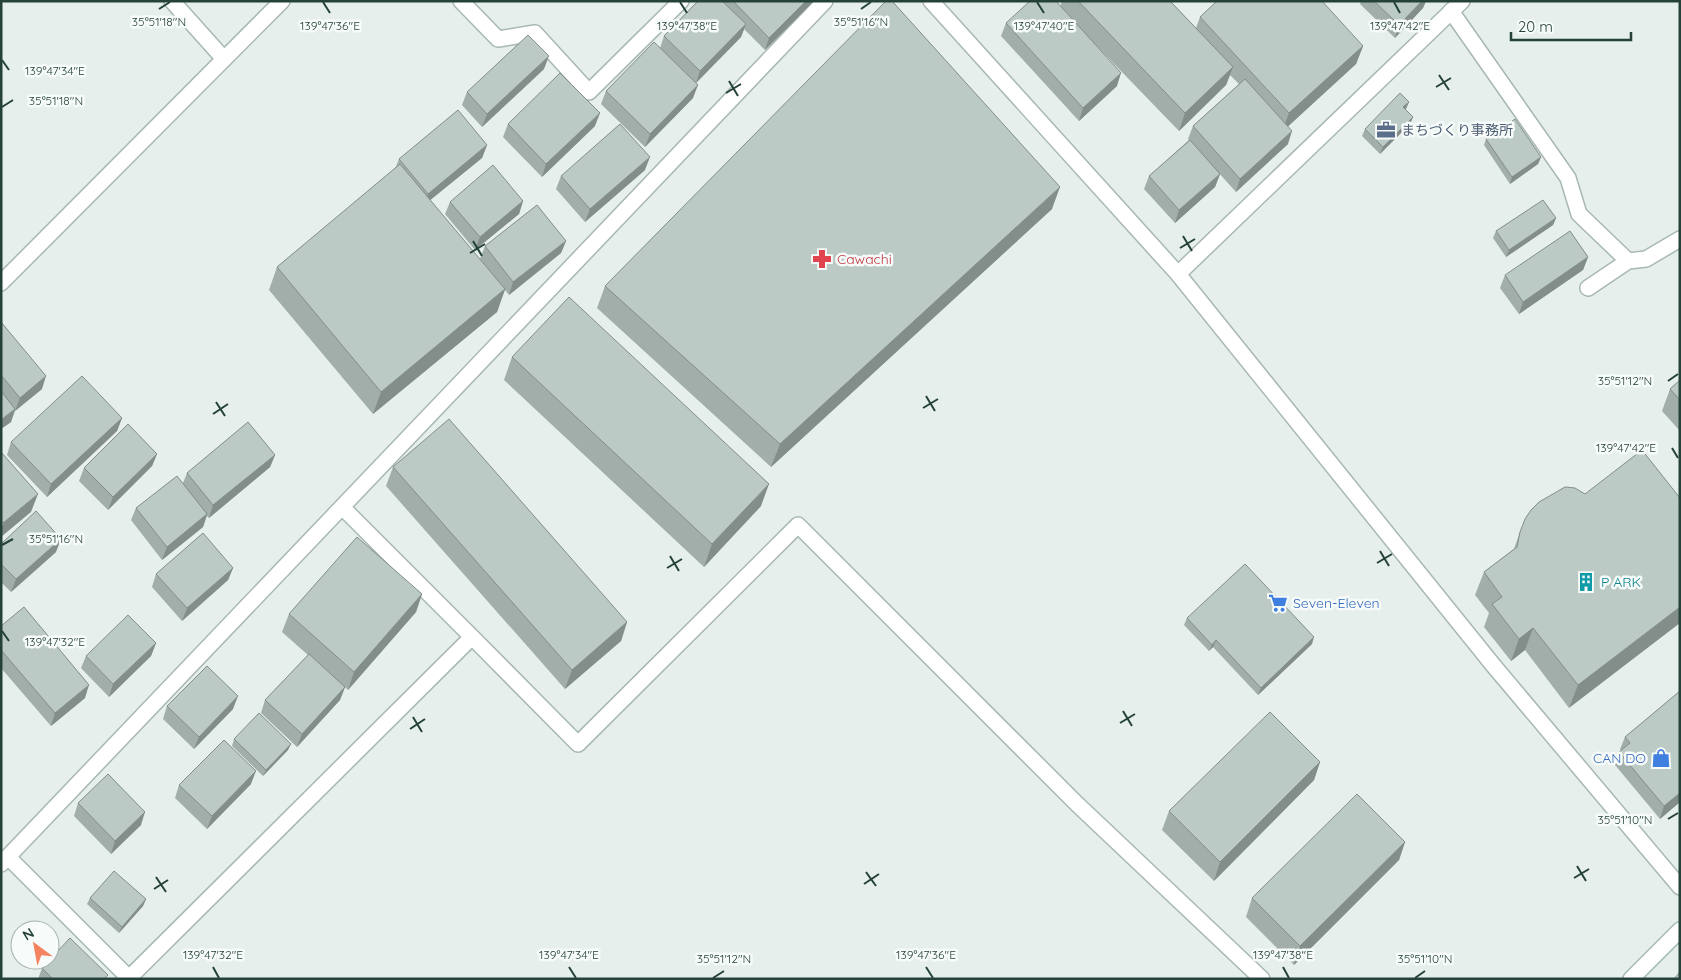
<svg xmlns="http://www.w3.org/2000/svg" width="1681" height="980" font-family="Quicksand,'Noto Sans JP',sans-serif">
<rect width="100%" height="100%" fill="#e6efeb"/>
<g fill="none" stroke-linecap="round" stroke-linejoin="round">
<!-- service casing -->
<g stroke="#a8b8b2" stroke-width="18">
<path id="service" d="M172,1L224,59
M461,1L498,39L535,33L589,92L681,1
M1451,11L1568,178L1579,214L1628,261L1646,259L1680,239
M1588,288L1628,261"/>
</g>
<!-- minor casing -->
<g stroke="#a8b8b2" stroke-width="18">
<path id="minor" d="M931,1L1178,274L1493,665L1680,887
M1178,274L1462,1
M1,283L282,1
M472,637L578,744L798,525L1077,804L1262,979
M8,857L129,978L472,637L342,507
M1,864L825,1"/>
</g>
<!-- secondary casing -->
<g stroke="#a4bbb3" stroke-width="18">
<path id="secondary" d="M1631,979L1680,930"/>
</g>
<!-- service -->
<use href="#service" stroke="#fff" stroke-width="15"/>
<!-- minor -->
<use href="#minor" stroke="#fff" stroke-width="15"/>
<!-- secondary -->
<use href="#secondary" stroke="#fff" stroke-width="15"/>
</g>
<!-- wall -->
<path fill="#a1aea9" d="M698,1H814L765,50L744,29L741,37L696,83L693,98L645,147L601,104L606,91L660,48L664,36Z
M1062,1H1170L1196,28L1200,17L1363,46L1356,64L1288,126V144L1236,192L1208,161L1220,174L1215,187L1175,223L1144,189L1149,176L1189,140L1188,139L1193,126L1239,84L1230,75L1226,85L1179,131L1090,39L1117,86L1079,121L1001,36L1006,23L1060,7Z
M1361,1H1426L1423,8L1395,38L1360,4Z
M544,69L482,127L462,105L467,92Z
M1409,102L1405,110L1413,117L1410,124L1380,154L1362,136L1365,129Z
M508,124L595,126L542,177L503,137Z
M1486,139L1541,157L1538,164L1510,184L1484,145Z
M487,145L482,158L430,200L493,275L480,259L485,246L566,241L561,253L509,295L505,290L497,312L373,414L269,290L277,267L395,169L399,159Z
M645,170L585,222L556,189L561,176Z
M523,201L519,214L475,250L445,214L450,202Z
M1052,209L771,467L597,308L605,286Z
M1556,218L1553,225L1506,257L1493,238L1496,231Z
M1588,257L1583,270L1519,314L1500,288L1505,275Z
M1,322L42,389L15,411L11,422L1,429Z
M512,357L761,506L704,567L504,380Z
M1680,380V431L1662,411L1670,389Z
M122,418L117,431L47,497L7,455L11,442Z
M157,454L152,466L108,510L79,481L84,468Z
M275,455L270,467L209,518L207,516L203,527L162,560L131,520L136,508L183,483L187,473Z
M393,467L627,622L621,641L565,689L386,486Z
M1585,494L1680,498L1569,708L1525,650L1511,661L1484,627L1489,613L1475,595L1484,572L1514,549L1520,532Z
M1,544L56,552L11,592L1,582Z
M233,568L228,580L182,621L152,587L156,574Z
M422,594L416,612L348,690L345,687L340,700L297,747L261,713L265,700L308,655L282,632L289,614Z
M1187,618L1312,644L1258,695L1213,647L1209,651L1184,625Z
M1,626L85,698L51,726L1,668Z
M156,643L151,656L109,697L81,668L86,656Z
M1680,691V802L1660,819L1615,765L1619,752L1621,750L1620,749L1625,737Z
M167,706L233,709L194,749L163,719Z
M234,739L288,750L263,776L232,746Z
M1320,762L1314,780L1214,881L1162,830L1169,811Z
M251,784L207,829L175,798L179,785Z
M78,803L141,825L111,854L74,816Z
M1405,842L1399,860L1294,965L1246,917L1252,898Z
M90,898L146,899L143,906L119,933L87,904Z
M42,968L106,979H38Z"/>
<!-- shaded-wall -->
<path fill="#838d89" d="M806,1H814L765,50L769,38Z
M1422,1H1426L1423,8L1395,38L1399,25Z
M746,24L741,37L696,83L700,71Z
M1363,46L1356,64L1282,132L1289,113Z
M549,56L544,69L482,127L487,114Z
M1233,67L1226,85L1179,131L1185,113Z
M1121,73L1117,86L1079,121L1083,108Z
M698,85L693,98L645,147L650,134Z
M1409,102L1406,109L1400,114L1403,107Z
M600,113L595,126L542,177L546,164Z
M1413,117L1410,124L1380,154L1383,147Z
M1292,131L1288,144L1236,192L1240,179Z
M487,145L482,158L423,206L428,194Z
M650,157L645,170L585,222L590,209Z
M1541,157L1538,164L1510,184L1512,177Z
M1220,174L1215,187L1175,223L1179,210Z
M1060,187L1052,209L771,467L780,444Z
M523,201L519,214L475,250L480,237Z
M1556,218L1553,225L1506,257L1509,250Z
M566,241L561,253L509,295L513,282Z
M1588,257L1583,270L1519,314L1523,302Z
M505,289L497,312L373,414L381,392Z
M46,376L42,389L15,411L20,398Z
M15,409L11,422L1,429V420Z
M122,418L117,431L47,497L51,484Z
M157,454L152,466L108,510L113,497Z
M275,455L270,467L209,518L213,505Z
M769,484L761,506L704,567L712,544Z
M38,494L31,512L1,537V529L3,523Z
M207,514L203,527L162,560L167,547Z
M61,539L56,552L11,592L16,579Z
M233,568L228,580L182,621L187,608Z
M422,594L416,612L348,690L354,672Z
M1680,607V623L1569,708L1578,685Z
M627,622L621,641L565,689L572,670Z
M1533,628L1525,650L1511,661L1519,639Z
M1314,637L1312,644L1258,695L1261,688Z
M1216,640L1213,647L1209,651L1212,645Z
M156,643L151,656L109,697L113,684Z
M89,685L85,698L51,726L55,713Z
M345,687L340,700L297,747L302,734Z
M238,696L233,709L194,749L199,737Z
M291,744L288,750L263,776L266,770Z
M1320,762L1314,780L1214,881L1220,862Z
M256,771L251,784L207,829L212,816Z
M1680,793V802L1660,819L1664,806Z
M145,812L141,825L111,854L115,841Z
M1405,842L1399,860L1294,965L1300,946Z
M146,899L143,906L119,933L122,927Z"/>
<!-- building -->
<path fill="#bbcac4" stroke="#838d89" d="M698,1H722L746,24L700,71L664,36Z
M733,1H806L769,38Z
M886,1H892L1060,187L780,444L605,286Z
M1030,1H1056L1121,73L1083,108L1006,23Z
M1078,1H1170L1233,67L1185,113Z
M1217,1H1322L1363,46L1289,113L1200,17Z
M1374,1H1422L1399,25Z
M528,35L549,56L487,114L467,92Z
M654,42L698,85L650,134L606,91Z
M560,73L600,113L546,164L508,124Z
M1245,79L1292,131L1240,179L1193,126Z
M1400,93L1409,102L1403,107L1413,117L1383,147L1365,129Z
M458,110L487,145L428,194L399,159Z
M1515,119L1541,157L1512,177L1486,139Z
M620,124L650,157L590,209L561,176Z
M1190,140L1220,174L1179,210L1149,176Z
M400,164L505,289L381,392L277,267Z
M493,165L523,201L480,237L450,202Z
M1543,200L1556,218L1509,250L1496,231Z
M537,205L566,241L513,282L485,246Z
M1570,231L1588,257L1523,302L1505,275Z
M569,297L769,484L712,544L512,357Z
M1,322L46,376L20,398L1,375Z
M82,376L122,418L51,484L11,442Z
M1680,380V400L1670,389Z
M1,391L15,409L1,420Z
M449,419L627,622L572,670L393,467Z
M248,422L275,455L213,505L187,473Z
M128,424L157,454L113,497L84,468Z
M1642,450L1680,498V607L1578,685L1533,628L1519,639L1492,604L1502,597L1484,572L1517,547L1520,532L1525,519L1531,510L1539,502L1565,487L1575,488L1585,494Z
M1,452L38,494L3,523L1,521Z
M177,476L207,514L167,547L136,508Z
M36,511L61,539L16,579L1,564V544Z
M203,533L233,568L187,608L156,574Z
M357,537L422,594L354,672L289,614Z
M1245,564L1314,637L1261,688L1216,640L1212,645L1187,618Z
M24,607L89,685L55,713L1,650V626Z
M128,615L156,643L113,684L86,656Z
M309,654L345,687L302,734L265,700Z
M207,666L238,696L199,737L167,706Z
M1680,691V793L1664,806L1619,752L1630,743L1625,737Z
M1270,712L1320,762L1220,862L1169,811Z
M259,713L291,744L266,770L234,739Z
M224,740L256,771L212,816L179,785Z
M108,774L145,812L115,841L78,803Z
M1357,794L1405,842L1300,946L1252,898Z
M114,871L146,899L122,927L90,898Z
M70,938L108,975L104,979H53L42,968Z
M1680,972V979H1674Z"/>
<!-- ticks -->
<path fill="none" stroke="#24423a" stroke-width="2" d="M323,2L330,13M680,2L687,13M1037,2L1044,13M1394,2L1400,13M159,9L170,2M861,9L871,2M2,60L9,70M1439,75L1449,90M729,81L738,96M1436,87L1451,78M726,93L741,84M2,107L13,100M1183,236L1192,251M473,241L482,256M1180,248L1195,239M470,253L485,244M1668,381L1678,374M926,396L935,411M216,402L225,416M923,408L938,399M213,414L228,404M1672,448L1678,458M2,545L13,539M1380,551L1389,566M670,556L679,571M1377,563L1392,554M667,568L682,559M2,631L9,641M1123,711L1132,726M413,717L422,732M1120,723L1135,714M410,729L425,719M1668,819L1678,813M1577,866L1586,881M866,872L876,886M156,877L166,892M1574,878L1589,869M864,884L879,874M154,889L168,880M213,967L219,978M569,967L576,978M926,967L933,978M1283,967L1289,978M713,978L724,971M1415,978L1425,971"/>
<!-- icons -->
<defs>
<g id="office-bare" transform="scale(1.5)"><path d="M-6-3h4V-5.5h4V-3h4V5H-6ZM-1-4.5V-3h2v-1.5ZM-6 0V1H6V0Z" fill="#5c6f8a" stroke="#f7fbf9" stroke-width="2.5" paint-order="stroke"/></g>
<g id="pharmacy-bare" transform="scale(1.5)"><path d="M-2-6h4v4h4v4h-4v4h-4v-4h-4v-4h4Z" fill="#e0444e" stroke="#f7fbf9" stroke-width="2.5" paint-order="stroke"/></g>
<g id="building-bare" transform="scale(1.5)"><path d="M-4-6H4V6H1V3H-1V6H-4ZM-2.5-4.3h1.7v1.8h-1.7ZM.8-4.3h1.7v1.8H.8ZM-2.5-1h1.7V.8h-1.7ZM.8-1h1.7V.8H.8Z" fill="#0f9aa8" stroke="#f7fbf9" stroke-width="2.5" paint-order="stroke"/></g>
<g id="supermarket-bare" transform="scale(1.5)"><path d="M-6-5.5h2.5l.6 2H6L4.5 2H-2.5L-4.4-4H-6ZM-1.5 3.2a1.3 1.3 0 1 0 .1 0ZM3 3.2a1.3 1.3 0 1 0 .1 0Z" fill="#3f7fe0" stroke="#f7fbf9" stroke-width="2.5" paint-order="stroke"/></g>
<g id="shop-bare" transform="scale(1.5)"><path d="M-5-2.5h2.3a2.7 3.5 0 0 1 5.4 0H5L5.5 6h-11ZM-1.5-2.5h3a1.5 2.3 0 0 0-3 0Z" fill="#3f7fe0" stroke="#f7fbf9" stroke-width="2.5" paint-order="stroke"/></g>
</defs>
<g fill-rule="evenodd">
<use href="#office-bare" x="1386" y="130"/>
<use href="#pharmacy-bare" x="822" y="259"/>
<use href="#building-bare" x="1586" y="582"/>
<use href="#supermarket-bare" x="1278" y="603"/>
<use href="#shop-bare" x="1661" y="758"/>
</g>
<g text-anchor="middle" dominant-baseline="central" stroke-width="5" stroke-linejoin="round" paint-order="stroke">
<!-- service labels -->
<g font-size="14" fill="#4e5e75" stroke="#f7fbf9" text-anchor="start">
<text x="1401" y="130">まちづくり事務所</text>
</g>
<!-- health labels -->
<g font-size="14" fill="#be3a42" stroke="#f7fbf9" text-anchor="start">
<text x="837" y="259">Cawachi</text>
</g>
<!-- culture labels -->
<g font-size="14" fill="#0d838f" stroke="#f7fbf9" text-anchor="start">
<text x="1601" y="582">P ARK</text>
</g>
<!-- shop labels -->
<g font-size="14" fill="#366cbe" stroke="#f7fbf9" text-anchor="start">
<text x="1293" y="603">Seven-Eleven</text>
<text x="1646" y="758" text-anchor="end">CAN DO</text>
</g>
</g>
<g font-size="12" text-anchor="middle" fill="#24423a" stroke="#f7fbf9" stroke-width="5" stroke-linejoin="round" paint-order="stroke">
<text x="159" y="26">35°51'18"N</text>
<text x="861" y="26">35°51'16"N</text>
<text x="1044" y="30">139°47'40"E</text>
<text x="330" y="30">139°47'36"E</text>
<text x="687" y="30">139°47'38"E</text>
<text x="1400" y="30">139°47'42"E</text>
<text x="55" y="75">139°47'34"E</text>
<text x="56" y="105">35°51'18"N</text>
<text x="1625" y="385">35°51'12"N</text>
<text x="1626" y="452">139°47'42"E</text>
<text x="56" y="543">35°51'16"N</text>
<text x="55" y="646">139°47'32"E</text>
<text x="1625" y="824">35°51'10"N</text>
<text x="213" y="959">139°47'32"E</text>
<text x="569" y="959">139°47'34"E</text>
<text x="926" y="959">139°47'36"E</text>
<text x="1283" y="959">139°47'38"E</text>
<text x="724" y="963">35°51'12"N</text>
<text x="1425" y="963">35°51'10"N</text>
</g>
<!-- border -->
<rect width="1681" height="980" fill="none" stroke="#24423a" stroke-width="5"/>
<!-- north arrow -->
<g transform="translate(35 945) rotate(328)"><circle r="24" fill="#f7fbf9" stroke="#a3b1ad"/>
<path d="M0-4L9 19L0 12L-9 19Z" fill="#f4845f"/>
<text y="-8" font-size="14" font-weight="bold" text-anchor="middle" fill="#24423a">N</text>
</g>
<!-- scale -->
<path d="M1511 32v8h120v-8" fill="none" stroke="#24423a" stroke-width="2.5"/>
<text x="1518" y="32" font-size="15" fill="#24423a" stroke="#f7fbf9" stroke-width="4" paint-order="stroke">20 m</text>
</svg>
